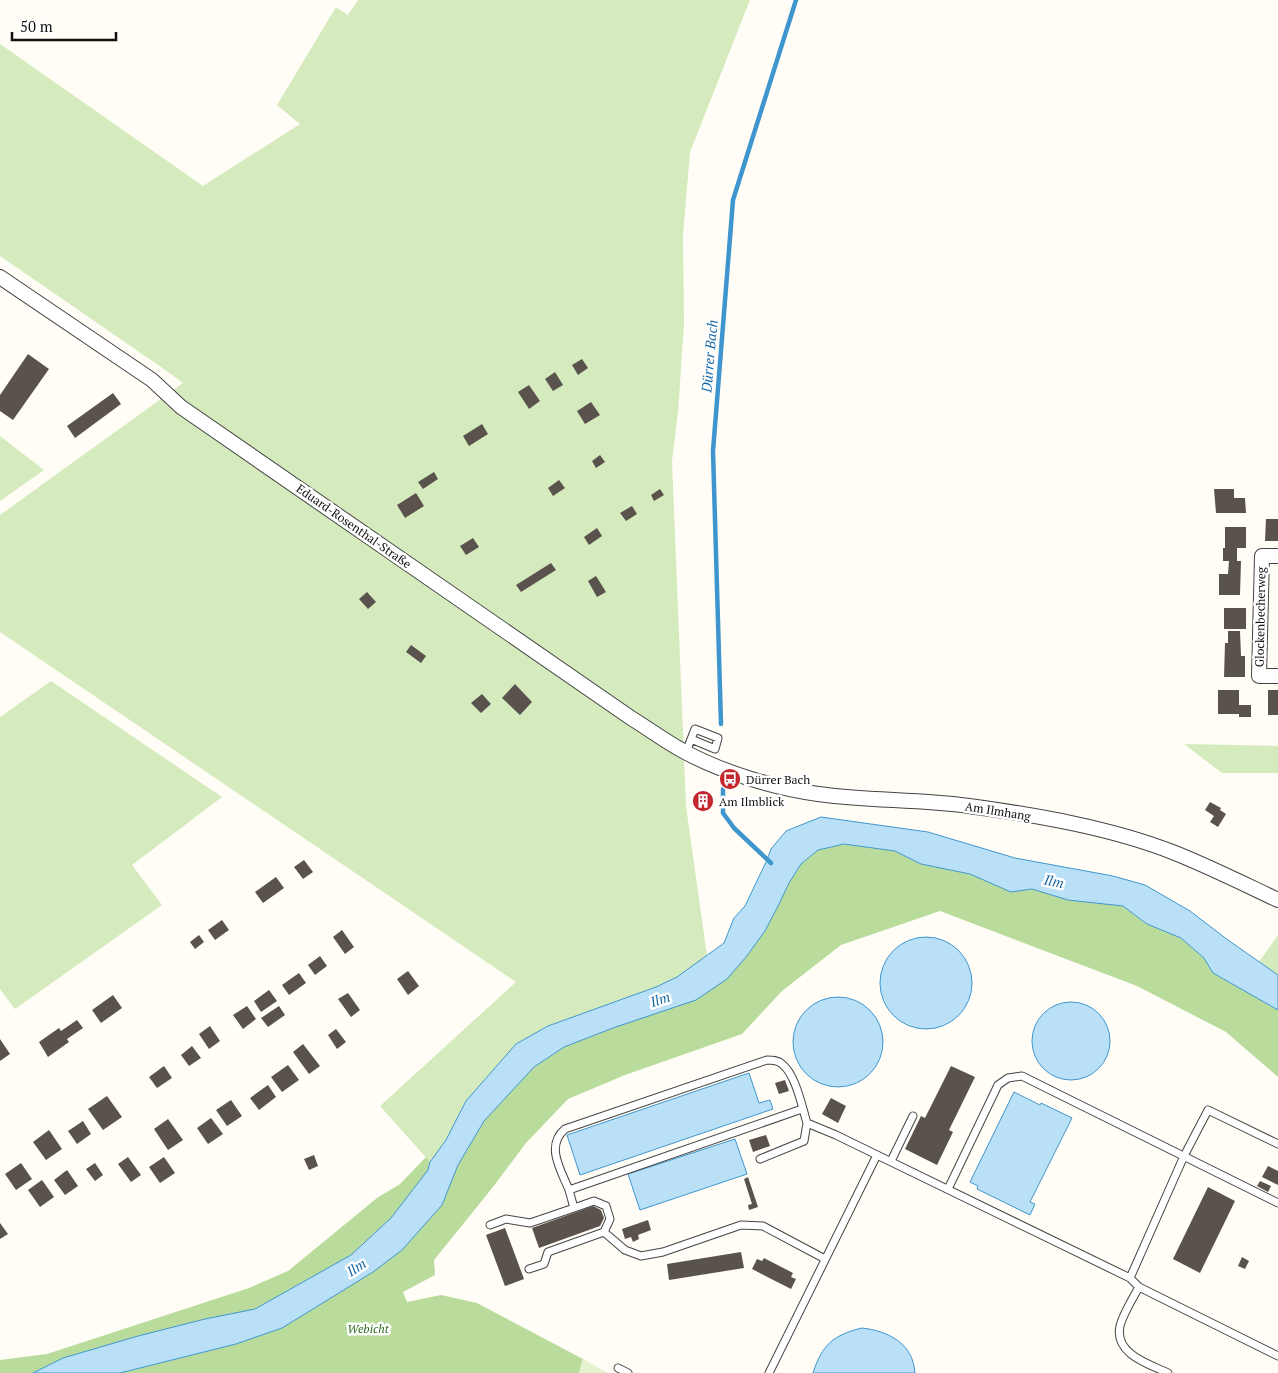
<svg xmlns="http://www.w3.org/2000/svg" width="1278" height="1373" font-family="'PT Serif',serif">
<rect width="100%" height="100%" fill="#fffdf5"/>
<!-- green -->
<path fill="#d5ebbd" d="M358,0H750L690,152L683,235L684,324L678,412L672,461L686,806L707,956L677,977L656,987L548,1026L516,1044L466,1101L446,1140L430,1162L380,1106L516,982L0,632V515L183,383L161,367L0,256V44L203,186L300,124L277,105L336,7L348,15Z
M0,436L44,470L0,501Z
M51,681L222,797L132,865L162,905L15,1009L0,989V717Z
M1184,744L1278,746V773H1222Z
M1278,935V975L1259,962Z"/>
<!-- forest -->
<path fill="#b9dc9c" d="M844,844L895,851L921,864L970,874L1011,892L1032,889L1068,900L1123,906L1147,924L1181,938L1204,958L1213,973L1278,1010V1077L1226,1032L1137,986L940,911L841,945L782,991L742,1034L625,1075L568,1099L526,1143L493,1187L434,1260L435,1275L403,1292L407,1302L441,1295L477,1303L583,1359L579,1373H120L236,1344L282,1328L402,1250L442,1205L458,1165L484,1121L534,1067L564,1047L613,1028L746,957L765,931L779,904L789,883L801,864L818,850Z
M426,1157L430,1162L428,1170L391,1218L351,1255L255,1309L205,1319L138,1336L63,1358L33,1373H0V1360L47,1354L249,1288L288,1271L377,1198L400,1184Z"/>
<!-- pitch -->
<path fill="#e6f2cf" d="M583,1359L608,1373H579Z"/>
<!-- water -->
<path fill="#b9e0f7" stroke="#3f96cf" d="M821,817L928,832L1015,858L1113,876L1145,885L1190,911L1228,940L1278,975V1010L1213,973L1204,958L1181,938L1147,924L1123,906L1068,900L1032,889L1011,892L970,874L921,864L895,851L844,844L818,850L801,864L789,883L779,904L765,931L746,957L727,979L696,1000L613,1028L564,1047L534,1067L484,1121L458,1165L442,1205L402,1250L373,1272L282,1328L236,1344L120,1373H33L63,1358L138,1336L205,1319L255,1309L351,1255L391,1218L428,1170L430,1162L446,1140L466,1101L516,1044L548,1026L656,987L677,977L724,943L734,918L745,906L767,860L771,849L786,831Z
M880 983a46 46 0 1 1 92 0a46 46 0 1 1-92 0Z
M793 1042a45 45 0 1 1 90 0a45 45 0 1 1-90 0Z
M1032 1041a39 39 0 1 1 78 0a39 39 0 1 1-78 0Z
M749,1073L759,1103L770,1100L773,1109L580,1175L567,1135Z
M1014,1092L1040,1105L1041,1103L1072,1118L1030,1202L1035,1204L1030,1215L977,1189L978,1186L970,1182Z
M735,1139L747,1174L640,1210L628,1174Z
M862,1328C888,1331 913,1343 915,1373H813C822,1345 833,1335 862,1328Z"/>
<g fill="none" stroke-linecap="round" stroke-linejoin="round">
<!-- stream -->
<path stroke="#3f96cf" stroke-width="4.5" d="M721,724L713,451L733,200L796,0
M723,789V813L734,828L771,863"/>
</g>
<!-- building -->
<path fill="#5a524d" d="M28,354L49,369L13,420L0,411V395Z
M582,359L588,368L578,375L572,365Z
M555,372L563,385L553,391L545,379Z
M529,385L540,401L529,409L518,392Z
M113,393L121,404L75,438L67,426Z
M591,402L600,415L585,424L577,411Z
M482,424L488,434L469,446L463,436Z
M600,455L605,462L596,468L592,461Z
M434,472L438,479L423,489L418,482Z
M559,480L565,488L553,496L548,488Z
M660,489L664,495L654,501L651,495Z
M1214,489H1234V498H1245L1246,513H1216Z
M416,493L424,506L405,518L397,505Z
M632,506L637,514L626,521L620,513Z
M1266,519H1278V541H1265Z
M1225,527H1246V548H1237V561H1241L1240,595H1219V574H1228L1229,561H1223V548H1225Z
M597,528L602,536L589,545L584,537Z
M473,538L479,547L466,555L460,546Z
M551,563L556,570L521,592L516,585Z
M596,576L606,592L597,597L588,581Z
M367,592L376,602L368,609L359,599Z
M1224,608H1246V629H1224Z
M1228,631H1240L1241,656H1245V677H1224L1225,643H1228Z
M411,645L426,656L421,663L406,652Z
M515,684L532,702L520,715L502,698Z
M1218,690H1239V705H1251V717H1239V714H1218Z
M1268,690H1278V715H1268Z
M482,694L491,704L481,713L471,703Z
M704,797L706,801L701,805L699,802Z
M1210,802L1221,808L1220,810L1226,814L1218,827L1210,822L1214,816L1205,810Z
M304,860L313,872L303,879L294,867Z
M276,877L284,888L263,903L255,892Z
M222,920L229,930L215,940L208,930Z
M342,930L354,947L345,954L333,937Z
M199,935L204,942L195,949L190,942Z
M320,956L327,966L315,975L308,965Z
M408,971L419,986L408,995L397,979Z
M299,973L306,983L289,995L282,985Z
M269,990L277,1001L261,1012L254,1001Z
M348,993L360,1010L351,1017L338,999Z
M113,995L122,1008L101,1023L92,1010Z
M247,1006L256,1019L243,1029L233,1015Z
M279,1006L285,1015L268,1027L261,1018Z
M77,1020L83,1028L67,1039L69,1042L48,1057L39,1042L59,1028L61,1031Z
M210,1026L220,1041L209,1049L199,1034Z
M336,1029L346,1042L337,1049L328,1035Z
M0,1039L10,1054L0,1061Z
M303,1044L320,1066L309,1074L293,1052Z
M192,1046L201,1058L189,1066L181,1055Z
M288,1065L299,1080L282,1092L271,1077Z
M164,1066L172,1078L157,1088L149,1077Z
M951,1066L975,1077L949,1130L953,1132L937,1165L905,1149L921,1116L925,1118Z
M785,1080L789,1091L779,1094L775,1083Z
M268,1085L276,1097L259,1110L250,1098Z
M107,1096L122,1117L103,1130L88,1109Z
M831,1098L846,1106L838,1123L822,1114Z
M231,1100L242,1116L227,1126L216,1110Z
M211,1118L223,1134L208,1144L197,1128Z
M168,1119L183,1140L168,1150L154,1129Z
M83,1121L91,1134L77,1144L68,1131Z
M49,1130L62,1149L46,1160L33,1142Z
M766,1135L770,1146L753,1152L749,1140Z
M314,1155L318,1166L309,1170L304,1159Z
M128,1157L141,1175L131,1182L118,1164Z
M164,1157L175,1173L160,1183L149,1167Z
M21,1163L32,1179L16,1190L5,1174Z
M95,1163L103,1175L95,1181L86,1169Z
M1268,1166L1278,1171V1185L1262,1177Z
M67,1170L78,1186L65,1195L54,1180Z
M748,1177L758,1207L749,1210L748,1205L752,1204L744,1179Z
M42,1180L54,1197L40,1207L28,1190Z
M1260,1181L1271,1186L1268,1192L1257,1186Z
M1208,1187L1235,1201L1200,1273L1173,1259Z
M593,1206L601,1210L604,1218L600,1226L539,1248L532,1228Z
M648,1220L651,1230L638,1235L639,1239L633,1242L631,1237L625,1239L622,1229Z
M0,1223L8,1234L0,1239Z
M505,1228L524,1279L505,1286L486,1235Z
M741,1252L744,1268L669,1280L667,1264Z
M1242,1257L1249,1261L1245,1269L1238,1266Z
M764,1258L793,1273L791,1277L796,1279L791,1289L752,1269L757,1259L762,1261Z"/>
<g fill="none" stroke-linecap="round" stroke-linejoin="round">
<!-- lane casing -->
<g stroke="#444" stroke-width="9">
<path id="lane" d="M686,752L695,729L718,738L715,749L691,739
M802,1109L569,1190C561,1170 545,1146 565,1129L767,1060C772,1060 778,1060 782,1064C796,1075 802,1107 807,1123L836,1135L877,1155
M760,1159L804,1141L807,1123
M891,1161L913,1116
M948,1189L998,1085L1008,1078L1022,1076L1278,1203
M490,1225L506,1219L530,1223L574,1208L569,1190
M604,1232L625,1250L641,1256L663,1252L741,1225L763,1226L825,1259
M529,1269L544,1264L548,1252L604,1232L610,1219L606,1206L594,1201L574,1208
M1130,1278L1184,1156L1208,1110L1278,1144
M1139,1287C1133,1298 1123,1314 1120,1326C1114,1354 1149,1364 1168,1373
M618,1368L628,1373
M769,1373L877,1155L1130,1278L1139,1287L1278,1356"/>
</g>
<!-- street casing -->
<g stroke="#444" stroke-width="16">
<path id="street" d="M0,277L152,380L181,407L631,718C649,729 666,742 685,752C724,773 775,788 818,794C868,801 919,799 969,806C1036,815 1112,828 1175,853C1210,867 1244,884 1278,900
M1278,556H1262L1259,676H1278"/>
</g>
<!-- lane -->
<use href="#lane" stroke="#fff" stroke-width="7"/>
<!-- street -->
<use href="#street" stroke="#fff" stroke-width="14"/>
</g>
<!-- icons -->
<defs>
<g id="bus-disc" transform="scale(1.125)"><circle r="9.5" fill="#c4262e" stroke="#fff"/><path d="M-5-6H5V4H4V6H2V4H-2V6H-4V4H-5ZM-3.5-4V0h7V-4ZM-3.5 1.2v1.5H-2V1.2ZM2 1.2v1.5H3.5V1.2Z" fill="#fff"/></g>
<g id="building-disc" transform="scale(1.125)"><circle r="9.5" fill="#c4262e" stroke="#fff"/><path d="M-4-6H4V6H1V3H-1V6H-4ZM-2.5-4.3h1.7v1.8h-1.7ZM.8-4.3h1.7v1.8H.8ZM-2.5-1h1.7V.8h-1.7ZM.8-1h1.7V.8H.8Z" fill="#fff"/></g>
</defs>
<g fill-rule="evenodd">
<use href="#bus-disc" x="730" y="779"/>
<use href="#building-disc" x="703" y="801"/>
</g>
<g text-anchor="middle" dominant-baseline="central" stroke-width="5" stroke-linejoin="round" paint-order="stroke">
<!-- street labels -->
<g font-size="12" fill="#111" stroke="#fff">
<text transform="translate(354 526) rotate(35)">Eduard-Rosenthal-Straße</text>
<text transform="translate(1260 617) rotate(-89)">Glockenbecherweg</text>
<text transform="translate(998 811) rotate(9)">Am Ilmhang</text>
</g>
<!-- poi labels -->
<g font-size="12" fill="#111" stroke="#fff" text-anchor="start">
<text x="746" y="779">Dürrer Bach</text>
<text x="719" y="801">Am Ilmblick</text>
</g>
<!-- park labels -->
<g font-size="12" font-style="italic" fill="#2f6b1f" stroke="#fff">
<text x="368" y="1328">Webicht</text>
</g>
<!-- water labels -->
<g font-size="14" font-style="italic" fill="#1768a6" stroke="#fff">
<text transform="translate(709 356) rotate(-85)">Dürrer Bach</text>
<text transform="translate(1054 881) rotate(12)">Ilm</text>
<text transform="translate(660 999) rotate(-18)">Ilm</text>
<text transform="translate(356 1267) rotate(-33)">Ilm</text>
</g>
</g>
<!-- scale -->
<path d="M12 32v8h104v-8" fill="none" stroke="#111111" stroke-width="2.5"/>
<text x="20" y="32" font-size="15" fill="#111111" stroke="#ffffff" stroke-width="4" paint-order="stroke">50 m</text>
</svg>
